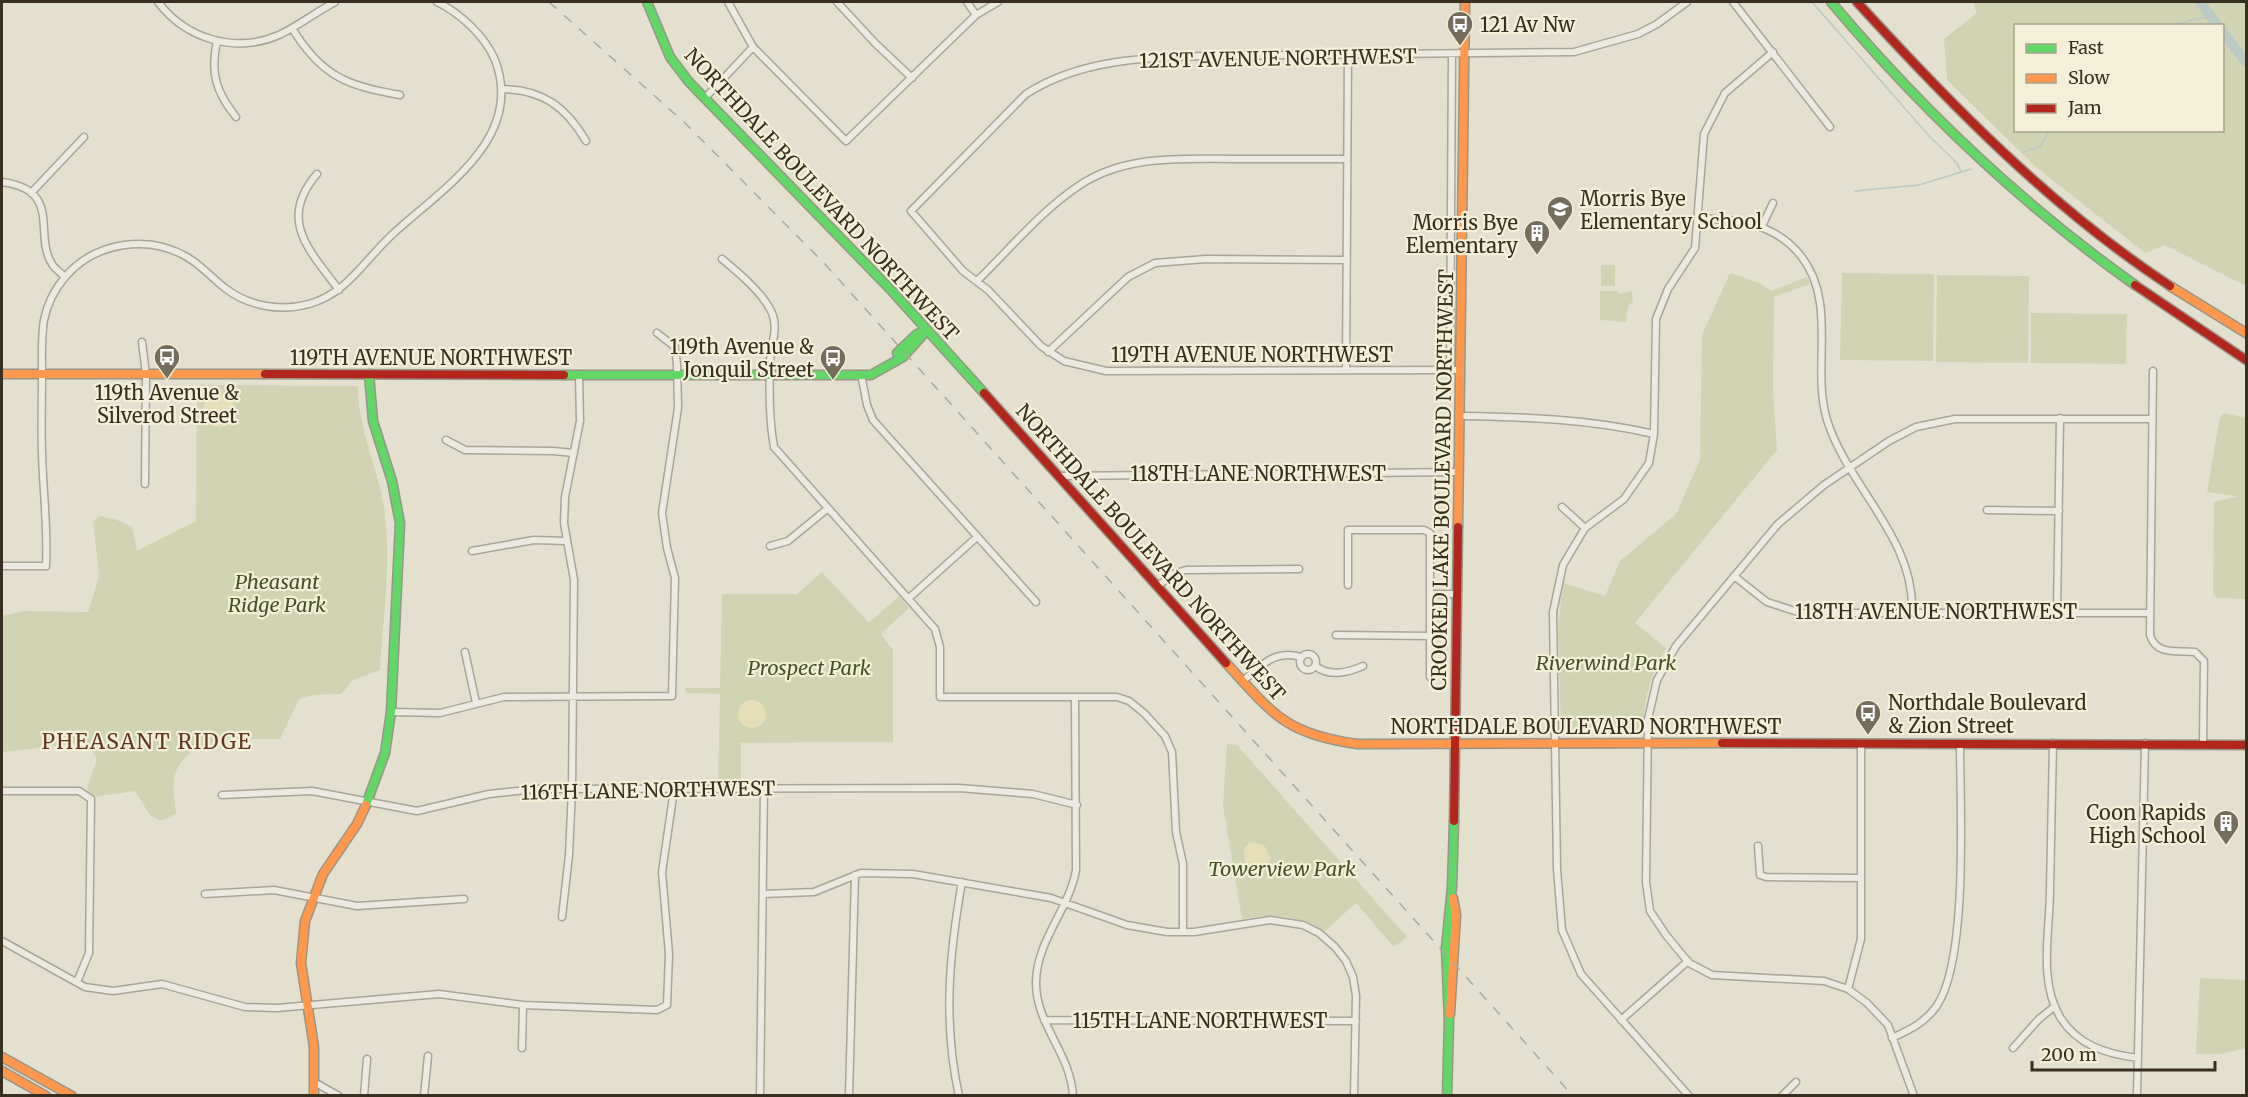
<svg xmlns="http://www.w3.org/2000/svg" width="2248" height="1097" font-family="Merriweather,serif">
<rect width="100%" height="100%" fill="#e4e0cf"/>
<!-- green -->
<path fill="#d0d4b3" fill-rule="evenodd" d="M1973,2H2246V286L2165,245L2145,253L2036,167L1947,80L1944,39L1977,13ZM2016,26H2222V130H2016Z
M1601,265H1615V286H1601Z
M1730,273L1757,282L1772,291L1807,277L1810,284L1774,297L1773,391L1777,450L1635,623L1666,648C1651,675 1643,699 1643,731L1561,730L1558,627L1563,583L1605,596L1620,561L1676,514L1700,460L1702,335Z
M1842,273L1934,274L1933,361L1840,360Z
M1937,275L2029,276L2028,363L1936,362Z
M1600,291H1617L1620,294L1632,291L1633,301L1628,306L1626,322L1600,320Z
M2031,313L2127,314L2126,364L2031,363Z
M197,385L358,386C358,432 378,465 384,508C392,561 383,617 380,670L353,680L341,694L312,695L299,699L280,739C245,740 192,732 176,772C171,783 175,802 176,814L161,821L150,815L135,791L93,797L87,789L97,759L87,743C58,743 31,750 2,752V616L24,611L88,612L99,576L93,521L100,516L117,520L132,527L137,551L196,521Z
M2224,413L2246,418V599L2217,598L2213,593L2214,502L2237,496L2207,492L2220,416Z
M822,572L869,623L899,596L909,608L881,634L893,650V742L741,743V782H718L720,694L686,693L685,688H720L722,594H797Z
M1227,744L1237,745L1407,937L1394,947L1356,903L1325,931C1297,915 1274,914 1242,919L1223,806Z
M2200,978L2246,980V1048L2221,1054H2196Z"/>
<!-- sand -->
<path fill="#e5deb8" d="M203 411a16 16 0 1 1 32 0a16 16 0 1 1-32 0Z
M738 714a14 14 0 1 1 28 0a14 14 0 1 1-28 0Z
M1250,842L1264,845L1271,859L1269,862L1250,871L1245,868L1244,848Z"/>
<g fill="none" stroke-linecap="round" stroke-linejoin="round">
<!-- stream -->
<path stroke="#bacac2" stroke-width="1.5" d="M1812,2L1929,136L1957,163L1961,172
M2166,26L2211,16
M2024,152L2040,146L2050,130
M1855,191L1919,185L1971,169"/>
<!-- river -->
<path stroke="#bacac2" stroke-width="10" d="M2200,2L2218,26
M2222,31L2246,62"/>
<!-- street casing -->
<g stroke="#aaa598" stroke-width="9">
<path id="street" d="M158,2C186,39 235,54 279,35C298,26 316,12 335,2
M728,2L753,47L846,141L976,15L998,2
M837,2L875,43L912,78
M967,2L976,15
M1733,2L1830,127
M292,28C321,76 347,86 400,95
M217,41C210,73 216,92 236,117
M502,89C542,89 566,107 586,141
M705,98L753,47
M317,174C277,220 310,251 339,290
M2,182C63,190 33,234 52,264C55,269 61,273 65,277
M31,193L84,137
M1699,218C1739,220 1775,223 1801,256C1838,303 1811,367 1827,420C1848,487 1915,538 1912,612
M1762,226L1773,203
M722,259C739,273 763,293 772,313C779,329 770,347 770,363C769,391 769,420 774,447L935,629L940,647V697H1117L1129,701L1144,713L1165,736L1172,752L1176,832L1183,864V932
M977,281C1009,250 1040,212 1077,187C1124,154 1183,159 1237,159C1274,159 1311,159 1347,159
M142,342L146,374L145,484
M1048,352L1128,277L1155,263L1206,259L1345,260
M1346,370L1348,56
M1450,370L1452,55
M1461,370L1106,371L1064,361L1041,346L988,290L963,271L911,211L1026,94C1080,59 1148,57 1210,56L1574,52L1638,34L1657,24L1687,2
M2153,371L2150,635C2156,656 2178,650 2195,652L2204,661L2203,743
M861,374L867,405L873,420L1036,602
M1460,416C1525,417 1590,419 1654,434
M446,440L465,450L553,451L574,453
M1058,476L1459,472
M1562,507L1585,528
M1987,510L2059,511
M770,546L788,541L827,509
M472,551L534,540L567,541
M2,566H46C48,528 43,491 42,453C41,427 42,401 42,375C42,357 41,338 44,320C47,305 55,289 65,277C95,242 148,234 187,257C201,265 212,278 225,288C248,306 280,312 309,304C348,293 365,259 394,233C443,188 525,138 495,60C485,36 460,13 437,2
M1734,576L1767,602L1801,613H2149
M1348,585V530H1424L1430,533V677
M1158,586L1173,574L1186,570L1299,569
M1430,594H1457
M909,598L977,537
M2057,612L2060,418
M1336,635L1431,636
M465,652L476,703
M1300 662a8 8 0 1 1 16 0a8 8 0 1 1-16 0Z
M1315,666C1330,677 1347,673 1363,666
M1243,681C1262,665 1275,649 1301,657
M391,712L440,713L504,697L672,696L675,578L667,548L662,513L678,408L677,364L675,347L657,333
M2053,743C2052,792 2051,841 2050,890C2050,930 2038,980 2060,1017C2077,1045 2106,1054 2138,1058
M2,791H79L91,799L89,953L77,982
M222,795L312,791L417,811L489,794L535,789L959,788L1033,794L1077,805
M1758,846L1760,875L1766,877L1860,878
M205,894L274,890L357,906L464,899
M764,894L814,892L861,873L913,874L1051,898L1127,925L1167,932H1194L1270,920L1303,925L1319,933L1335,947L1346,961L1353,977L1356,996L1354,1096
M562,917L569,855L572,789L574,580L564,523L565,497L580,421L579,374
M2,941L85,987L113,991L162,984L245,1007L277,1008L439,994L523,1005L657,1010L667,1005L669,954L662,872L674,790
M1848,989L1861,939V743
M1044,1020L1356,1021
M1621,1020L1688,961
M1892,1038C1911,1029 1924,1023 1936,1007C1969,961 1960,802 1960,743
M522,1048L523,1005
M2013,1048L2039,1019L2055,1006
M314,1082L339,1096
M364,1096L367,1059
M424,1096L428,1056
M760,1096L764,788
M849,1096L855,875
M959,1096C943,1023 949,955 962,882
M1073,1096C1071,1054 1036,1025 1036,983C1036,941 1069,910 1076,870L1075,697
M1689,1096L1581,974L1562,930L1557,869L1553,612L1563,565L1585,528L1624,499L1649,463L1654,434L1656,319L1668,289L1695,248L1704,134L1725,93L1773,52
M1782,1096L1796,1082
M1914,1096L1888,1025L1867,1003L1848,989L1824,981L1712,975L1689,963L1666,935L1650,911L1646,882L1648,719L1657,680L1676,646L1778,524L1824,485L1889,441L1916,427L1955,419H2152
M2137,1096L2145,743"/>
</g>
<!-- fast casing -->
<g stroke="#999588" stroke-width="11">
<path id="fast" d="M647,2L670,57L689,82L892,291L984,393
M1831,2C1921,109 2021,204 2135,285
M897,353L917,334L927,330
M564,375H871L903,357L927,330
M366,805L385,753L391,712L400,523L392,481L373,421L369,374
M1447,1096L1449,1020L1446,948L1452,887L1454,821"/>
</g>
<!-- slow casing -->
<g stroke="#999588" stroke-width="11">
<path id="slow" d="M2170,286L2246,333
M2,374H265
M1458,527L1465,2
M1226,663C1273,714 1285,734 1357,744L1722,743
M1450,1014L1456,915L1453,898
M2,1057L72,1096
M2,1071L46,1096
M314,1096V1047L301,963L305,921L323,874L357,824L366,805"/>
</g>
<!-- jam casing -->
<g stroke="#999588" stroke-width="11">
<path id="jam" d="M1857,2C1951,105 2053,209 2170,286
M2135,285L2246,360
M265,374L564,375
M984,393L1226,663
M1722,743L2246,745
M1454,821L1458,527"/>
</g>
<!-- street -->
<use href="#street" stroke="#eceae0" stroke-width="6"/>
<!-- fast -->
<use href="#fast" stroke="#63d668" stroke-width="8"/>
<!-- slow -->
<use href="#slow" stroke="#ff974d" stroke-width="8"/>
<!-- jam -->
<use href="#jam" stroke="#b3261e" stroke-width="8"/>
<!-- rail -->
<path stroke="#acaaa1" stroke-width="1.5" stroke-dasharray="10 10" stroke-linecap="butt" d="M549,2L685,123L824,263L1573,1096"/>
</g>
<!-- icons -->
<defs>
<g id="bus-pin" transform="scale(1.35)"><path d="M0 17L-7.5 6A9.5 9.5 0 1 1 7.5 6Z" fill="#746d5d" stroke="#f4efd7"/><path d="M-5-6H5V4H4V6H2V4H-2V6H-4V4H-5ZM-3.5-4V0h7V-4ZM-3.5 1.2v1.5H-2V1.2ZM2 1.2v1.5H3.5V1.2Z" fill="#fff"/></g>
<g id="school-pin" transform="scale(1.35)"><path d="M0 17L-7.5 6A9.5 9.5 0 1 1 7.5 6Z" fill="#746d5d" stroke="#f4efd7"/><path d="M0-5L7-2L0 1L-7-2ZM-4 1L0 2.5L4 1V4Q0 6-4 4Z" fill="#fff"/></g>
<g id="building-pin" transform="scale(1.35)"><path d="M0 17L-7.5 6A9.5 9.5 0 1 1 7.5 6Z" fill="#746d5d" stroke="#f4efd7"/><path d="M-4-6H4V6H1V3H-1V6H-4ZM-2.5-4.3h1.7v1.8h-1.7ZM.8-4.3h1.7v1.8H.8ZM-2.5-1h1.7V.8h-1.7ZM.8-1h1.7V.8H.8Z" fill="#fff"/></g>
</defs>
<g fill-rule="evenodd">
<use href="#bus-pin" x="1460" y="24"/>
<use href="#school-pin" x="1560" y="209"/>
<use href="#building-pin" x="1537" y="233"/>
<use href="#bus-pin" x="167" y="357"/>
<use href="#bus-pin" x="833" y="358"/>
<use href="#bus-pin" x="1868" y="713"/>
<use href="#building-pin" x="2226" y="823"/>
</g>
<g text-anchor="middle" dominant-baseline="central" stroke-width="4.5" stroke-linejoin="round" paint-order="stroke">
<!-- poi labels -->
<g font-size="20" fill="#382f20" stroke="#f4efd7" text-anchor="start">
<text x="1480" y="24">121 Av Nw</text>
<text x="1580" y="198">Morris Bye<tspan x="1580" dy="23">Elementary School</tspan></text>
<text x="1518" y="222" text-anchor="end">Morris Bye<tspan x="1518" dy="23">Elementary</tspan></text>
<text x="814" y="346" text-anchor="end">119th Avenue &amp;<tspan x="814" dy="23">Jonquil Street</tspan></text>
<text x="167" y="392" text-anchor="middle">119th Avenue &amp;<tspan x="167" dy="23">Silverod Street</tspan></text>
<text x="1888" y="702">Northdale Boulevard<tspan x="1888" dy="23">&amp; Zion Street</tspan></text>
<text x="2206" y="812" text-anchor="end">Coon Rapids<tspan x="2206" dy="23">High School</tspan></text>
</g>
<!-- street labels -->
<g font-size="20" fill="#382f20" stroke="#f4efd7">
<text transform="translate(1278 58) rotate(-1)">121ST AVENUE NORTHWEST</text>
<text transform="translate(822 194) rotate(47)">NORTHDALE BOULEVARD NORTHWEST</text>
<text x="1252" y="354">119TH AVENUE NORTHWEST</text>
<text x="431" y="357">119TH AVENUE NORTHWEST</text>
<text x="1258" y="473">118TH LANE NORTHWEST</text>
<text transform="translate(1442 480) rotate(-89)">CROOKED LAKE BOULEVARD NORTHWEST</text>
<text transform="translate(1151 552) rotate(48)">NORTHDALE BOULEVARD NORTHWEST</text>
<text x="1936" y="611">118TH AVENUE NORTHWEST</text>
<text x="1586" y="726">NORTHDALE BOULEVARD NORTHWEST</text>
<text transform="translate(648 790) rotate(-1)">116TH LANE NORTHWEST</text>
<text x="1200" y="1020">115TH LANE NORTHWEST</text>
</g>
<!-- park labels -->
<g font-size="20" font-style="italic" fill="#435328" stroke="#f4efd7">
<text x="277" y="581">Pheasant<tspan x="277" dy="23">Ridge Park</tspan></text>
<text x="1606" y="662">Riverwind Park</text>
<text x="809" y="667">Prospect Park</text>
<text x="1282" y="868">Towerview Park</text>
</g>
<!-- neighbourhood labels -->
<g font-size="21" letter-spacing="1.5" fill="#623722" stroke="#f4efd7">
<text x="147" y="741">PHEASANT RIDGE</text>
</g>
</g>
<!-- border -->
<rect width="2248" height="1097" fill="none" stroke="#382f20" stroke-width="6"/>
<!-- legend -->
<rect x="2014" y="24" width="210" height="108" fill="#f4efd7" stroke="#a9a28e" stroke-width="1.5"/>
<rect x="2026" y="44" width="30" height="9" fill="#63d668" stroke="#a9a28e" stroke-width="1.5"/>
<text x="2068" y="54" font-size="18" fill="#382f20">Fast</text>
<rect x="2026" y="74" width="30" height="9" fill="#ff974d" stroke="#a9a28e" stroke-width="1.5"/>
<text x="2068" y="84" font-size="18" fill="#382f20">Slow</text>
<rect x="2026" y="104" width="30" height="9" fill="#b3261e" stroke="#a9a28e" stroke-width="1.5"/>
<text x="2068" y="114" font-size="18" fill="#382f20">Jam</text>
<!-- scale -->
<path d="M2032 1061v9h183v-9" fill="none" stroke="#382f20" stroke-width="3"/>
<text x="2041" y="1061" font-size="18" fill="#382f20" stroke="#f4efd7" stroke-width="4.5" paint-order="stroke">200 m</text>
</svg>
